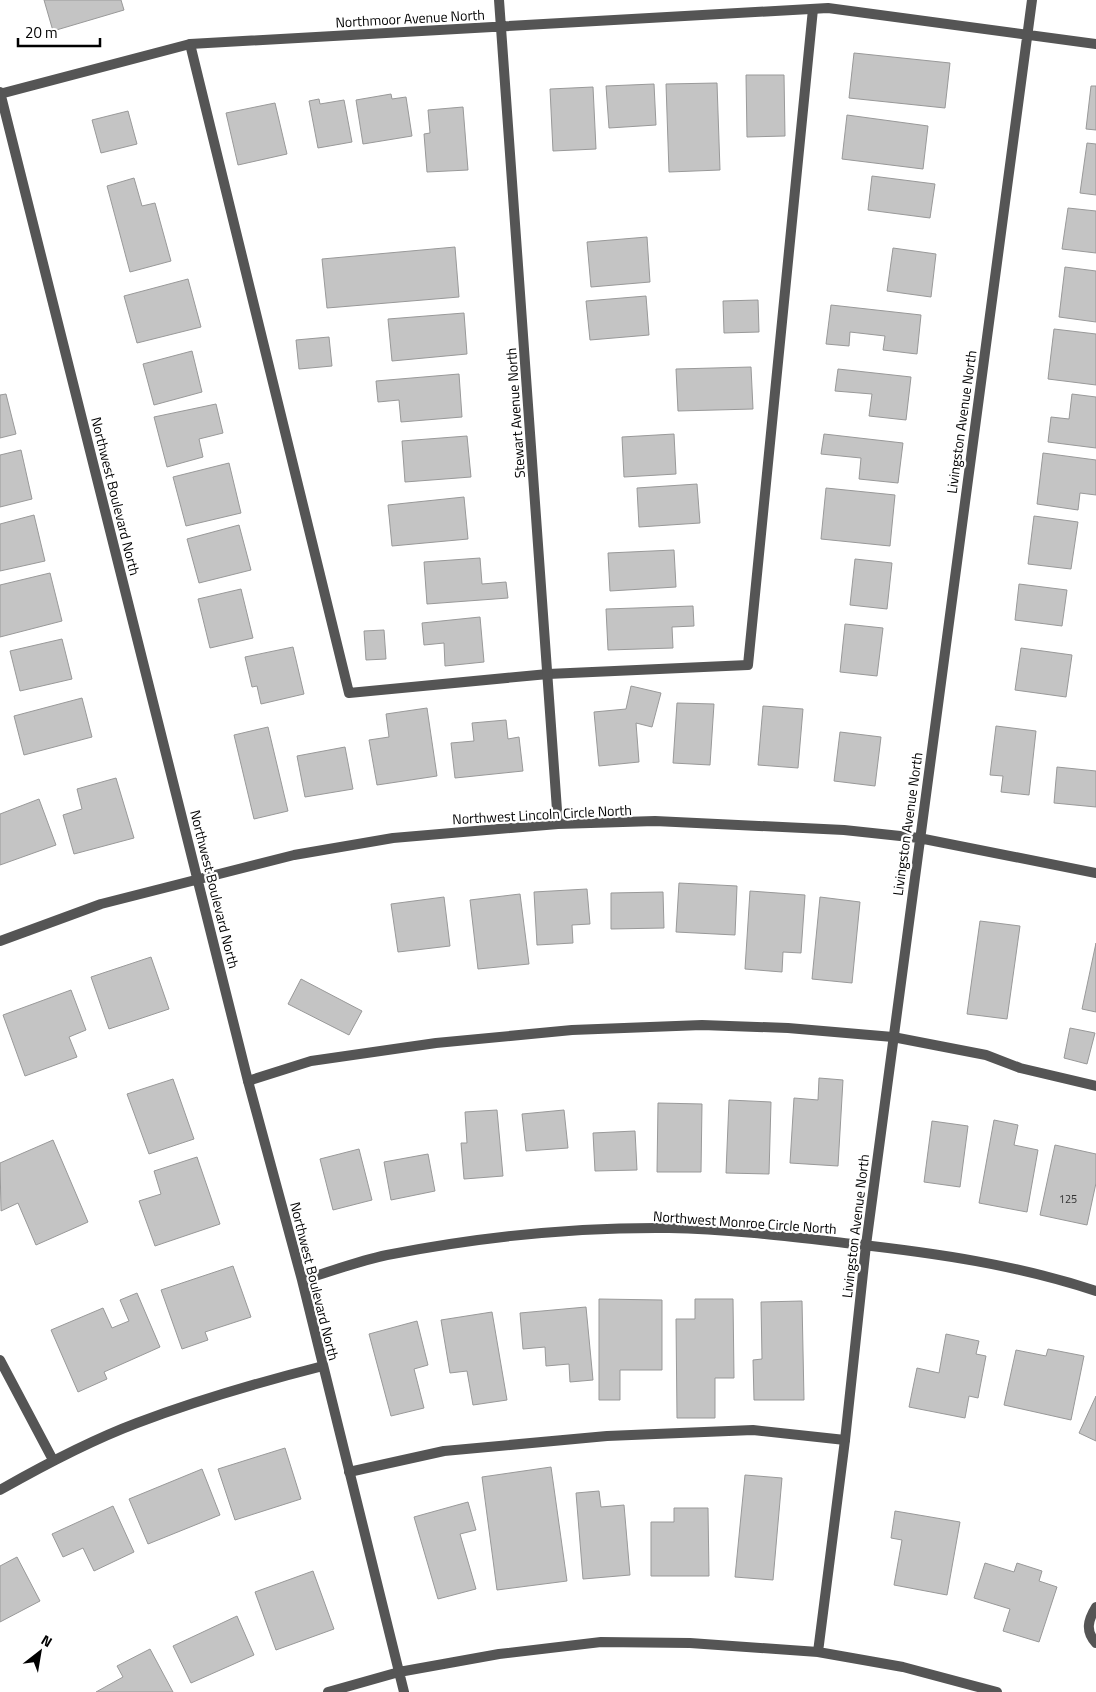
<svg xmlns="http://www.w3.org/2000/svg" width="1096" height="1692" font-family="'Titillium Web',sans-serif">
<rect width="100%" height="100%" fill="#fff"/>
<!-- building -->
<path fill="#c4c4c4" stroke="#999" d="M44,0H121L124,10L53,31Z
M854,53L950,63L945,108L849,98Z
M746,75H784L785,136L747,137Z
M717,83L720,170L669,172L666,84Z
M654,84L656,125L609,128L606,86Z
M1091,86H1096V130L1086,129Z
M593,87L596,149L553,151L550,89Z
M391,94L392,99L406,97L412,136L363,144L356,100Z
M319,99L320,104L344,100L352,142L318,148L309,101Z
M275,103L287,154L238,165L226,113Z
M463,107L468,170L427,172L424,134L430,133L428,110Z
M128,111L137,144L101,153L92,120Z
M847,115L928,126L923,169L842,159Z
M1087,143L1096,144V195L1080,193Z
M872,176L935,184L930,218L868,210Z
M134,178L142,206L155,203L171,261L130,272L107,186Z
M1068,208L1096,211V253L1062,249Z
M647,237L650,282L591,287L587,242Z
M455,247L459,297L327,308L322,259Z
M893,248L936,254L931,297L887,291Z
M1065,267L1096,271V322L1059,317Z
M188,279L201,327L137,343L124,296Z
M646,296L649,335L590,340L586,301Z
M758,300L759,332L724,333L723,301Z
M831,305L921,315L917,354L883,350L885,336L850,332L849,346L826,344Z
M464,313L467,354L392,361L388,319Z
M1054,329L1096,334V385L1048,379Z
M329,337L332,366L299,369L296,340Z
M192,351L202,392L154,405L143,364Z
M751,367L753,409L678,411L676,369Z
M838,369L911,377L906,420L869,416L872,394L835,391Z
M459,374L462,417L401,422L399,400L378,402L376,381Z
M6,394L16,434L0,438V395Z
M1072,394L1096,397V448L1048,442L1051,417L1069,419Z
M216,404L223,433L199,439L203,457L167,467L154,417Z
M674,434L676,474L624,477L622,437Z
M824,434L903,443L898,483L859,479L861,458L821,454Z
M467,436L471,477L405,482L402,441Z
M21,450L32,499L0,507V455Z
M1043,453L1096,460V495L1080,493L1078,510L1037,504Z
M229,463L241,513L186,526L173,477Z
M697,484L700,523L639,527L637,488Z
M826,488L895,495L890,546L821,539Z
M464,497L468,539L392,546L388,505Z
M34,515L45,561L0,571V524Z
M1034,516L1078,522L1071,569L1028,564Z
M239,525L251,570L199,583L187,539Z
M674,550L676,587L610,591L608,553Z
M480,558L482,584L506,582L508,598L427,604L424,562Z
M855,559L892,563L887,609L850,605Z
M50,573L62,621L0,637V585Z
M1019,584L1067,590L1062,626L1015,620Z
M241,589L253,638L210,648L198,599Z
M693,606L694,626L672,627L673,648L608,650L606,609Z
M480,617L484,662L445,666L444,643L424,645L422,623Z
M845,624L883,628L877,676L840,672Z
M384,630L386,659L366,660L364,631Z
M62,639L72,679L20,691L10,651Z
M293,647L304,694L261,704L257,686L252,687L245,657Z
M1021,648L1072,655L1066,697L1015,690Z
M631,686L661,693L652,727L636,723L639,762L599,766L594,712L626,709Z
M82,698L92,737L24,755L14,716Z
M677,703L714,704L710,765L673,763Z
M763,706L803,709L798,768L758,765Z
M427,708L437,776L377,785L369,740L389,737L386,714Z
M506,720L508,739L519,737L523,771L455,778L451,743L474,741L472,723Z
M996,726L1036,731L1029,795L1001,792L1003,776L990,775Z
M268,727L288,811L254,819L234,735Z
M840,732L881,737L875,786L834,781Z
M345,747L353,789L305,797L297,756Z
M1057,767L1096,771V807L1054,803Z
M116,778L134,838L74,854L63,815L82,809L77,789Z
M39,799L56,845L0,865V814Z
M679,883L737,886L735,935L676,932Z
M587,889L590,924L572,925L573,943L537,945L534,892Z
M750,891L805,895L801,953L783,952L782,972L745,969Z
M663,892L664,928L611,929V893Z
M520,894L529,964L478,969L470,900Z
M444,897L450,946L398,952L391,904Z
M820,897L860,902L852,983L812,979Z
M980,921L1020,926L1007,1019L967,1014Z
M1096,943V1012L1082,1009Z
M151,957L169,1009L109,1029L91,977Z
M301,979L362,1011L349,1035L288,1004Z
M71,990L86,1030L69,1037L77,1057L25,1076L3,1015Z
M1070,1028L1095,1033L1087,1064L1064,1058Z
M819,1078L843,1080L838,1166L790,1163L794,1098L818,1100Z
M173,1079L194,1139L149,1154L127,1094Z
M729,1100L771,1102L769,1174L726,1173Z
M658,1103L702,1104L701,1172H657Z
M497,1110L503,1176L464,1179L461,1143H467L465,1112Z
M564,1110L568,1148L526,1151L522,1114Z
M994,1120L1018,1125L1014,1145L1038,1150L1027,1212L979,1203Z
M932,1121L968,1126L960,1187L924,1182Z
M635,1131L637,1170L595,1171L593,1133Z
M53,1140L88,1222L36,1245L18,1203L1,1211L0,1163Z
M1055,1145L1096,1154V1183L1087,1225L1040,1215Z
M359,1149L372,1200L333,1210L320,1159Z
M428,1154L435,1191L391,1200L384,1162Z
M197,1157L220,1224L155,1246L139,1201L161,1194L154,1171Z
M233,1266L251,1317L205,1332L208,1340L182,1349L161,1290Z
M137,1293L160,1347L104,1372L107,1379L78,1392L51,1330L103,1308L112,1328L129,1321L120,1300Z
M599,1299L662,1300V1370H620V1400H599Z
M695,1299H733L734,1378H715V1418H677L676,1319H695Z
M802,1301L804,1400H754L753,1360L762,1359L761,1302Z
M586,1307L593,1380L570,1382L569,1364L546,1366L545,1347L523,1349L520,1313Z
M492,1312L507,1400L473,1405L467,1371L450,1373L441,1320Z
M417,1321L428,1365L414,1369L424,1408L391,1416L369,1334Z
M946,1334L979,1341L976,1354L986,1356L978,1398L969,1396L965,1418L909,1407L917,1368L939,1373Z
M1048,1349L1084,1356L1071,1420L1004,1405L1016,1350L1046,1356Z
M1096,1396V1441L1079,1433Z
M285,1448L301,1499L235,1520L218,1469Z
M551,1467L567,1581L497,1590L482,1477Z
M202,1469L220,1515L148,1544L129,1499Z
M745,1475L782,1478L773,1580L735,1577Z
M599,1491L601,1507L624,1505L630,1575L583,1579L576,1493Z
M468,1502L476,1530L460,1534L476,1589L438,1599L414,1517Z
M113,1506L134,1552L94,1571L83,1548L63,1557L52,1534Z
M674,1508H708L709,1576H651V1522H674Z
M895,1511L960,1522L947,1595L894,1585L902,1540L891,1538Z
M17,1557L40,1601L0,1622V1566Z
M985,1563L1014,1572L1017,1563L1042,1571L1039,1581L1057,1587L1039,1642L1003,1631L1010,1609L974,1598Z
M313,1571L334,1629L276,1650L255,1592Z
M237,1616L254,1655L191,1683L173,1646Z
M150,1649L173,1692H96L123,1677L117,1666Z"/>
<g fill="none" stroke-linecap="round" stroke-linejoin="round">
<!-- lane -->
<path stroke="#555" stroke-width="10" d="M190,44L349,693L548,674L748,665L813,9
M248,1081L311,1061L436,1043L572,1030L702,1025L788,1028L893,1037L986,1055L1020,1068L1096,1086
M349,1472L444,1451L607,1436L753,1430L845,1440
M1096,1607C1088,1620 1085,1631 1096,1643"/>
<!-- street -->
<path stroke="#555" stroke-width="10" d="M499,0L558,824
M0,92L248,1081L302,1280L404,1692
M0,94L190,44L828,8L1096,44
M0,941L101,904L294,855L393,838L558,824L655,821L844,830L919,838L1096,873
M302,1280C330,1272 358,1261 387,1255C479,1237 575,1227 669,1228C731,1229 793,1237 854,1244C935,1253 1018,1265 1096,1291
M0,1360L53,1460
M0,1490C44,1465 89,1441 137,1423C198,1400 260,1382 323,1366
M818,1652L845,1440L866,1245L1032,0
M328,1692L399,1672L499,1654L601,1642L690,1643L818,1652L903,1667L997,1692"/>
</g>
<g text-anchor="middle" dominant-baseline="central" stroke-width="4.5" stroke-linejoin="round" paint-order="stroke">
<!-- number labels -->
<g font-size="11" fill="#313131">
<text x="1068" y="1199">125</text>
</g>
<!-- street labels -->
<g font-size="14" fill="#000" stroke="#fff">
<text transform="translate(410 18) rotate(-3)">Northmoor Avenue North</text>
<text transform="translate(515 413) rotate(-94)">Stewart Avenue North</text>
<text transform="translate(961 422) rotate(-82)">Livingston Avenue North</text>
<text transform="translate(116 496) rotate(76)">Northwest Boulevard North</text>
<text transform="translate(542 814) rotate(-3)">Northwest Lincoln Circle North</text>
<text transform="translate(907 824) rotate(-82)">Livingston Avenue North</text>
<text transform="translate(215 889) rotate(76)">Northwest Boulevard North</text>
<text transform="translate(745 1222) rotate(4)">Northwest Monroe Circle North</text>
<text transform="translate(855 1226) rotate(-83)">Livingston Avenue North</text>
<text transform="translate(315 1281) rotate(76)">Northwest Boulevard North</text>
</g>
</g>
<!-- north arrow -->
<g transform="translate(40 1652) rotate(31)" stroke="#ffffff" stroke-width="4" paint-order="stroke">
<path d="M0-4L9 19L0 12L-9 19Z" fill="#000000"/>
<text y="-8" font-size="14" font-weight="bold" text-anchor="middle" fill="#000000">N</text>
</g>
<!-- scale -->
<path d="M18 38v8h82v-8" fill="none" stroke="#000000" stroke-width="2.5"/>
<text x="25" y="38" font-size="15" fill="#000000" stroke="#ffffff" stroke-width="4" paint-order="stroke">20 m</text>
</svg>
